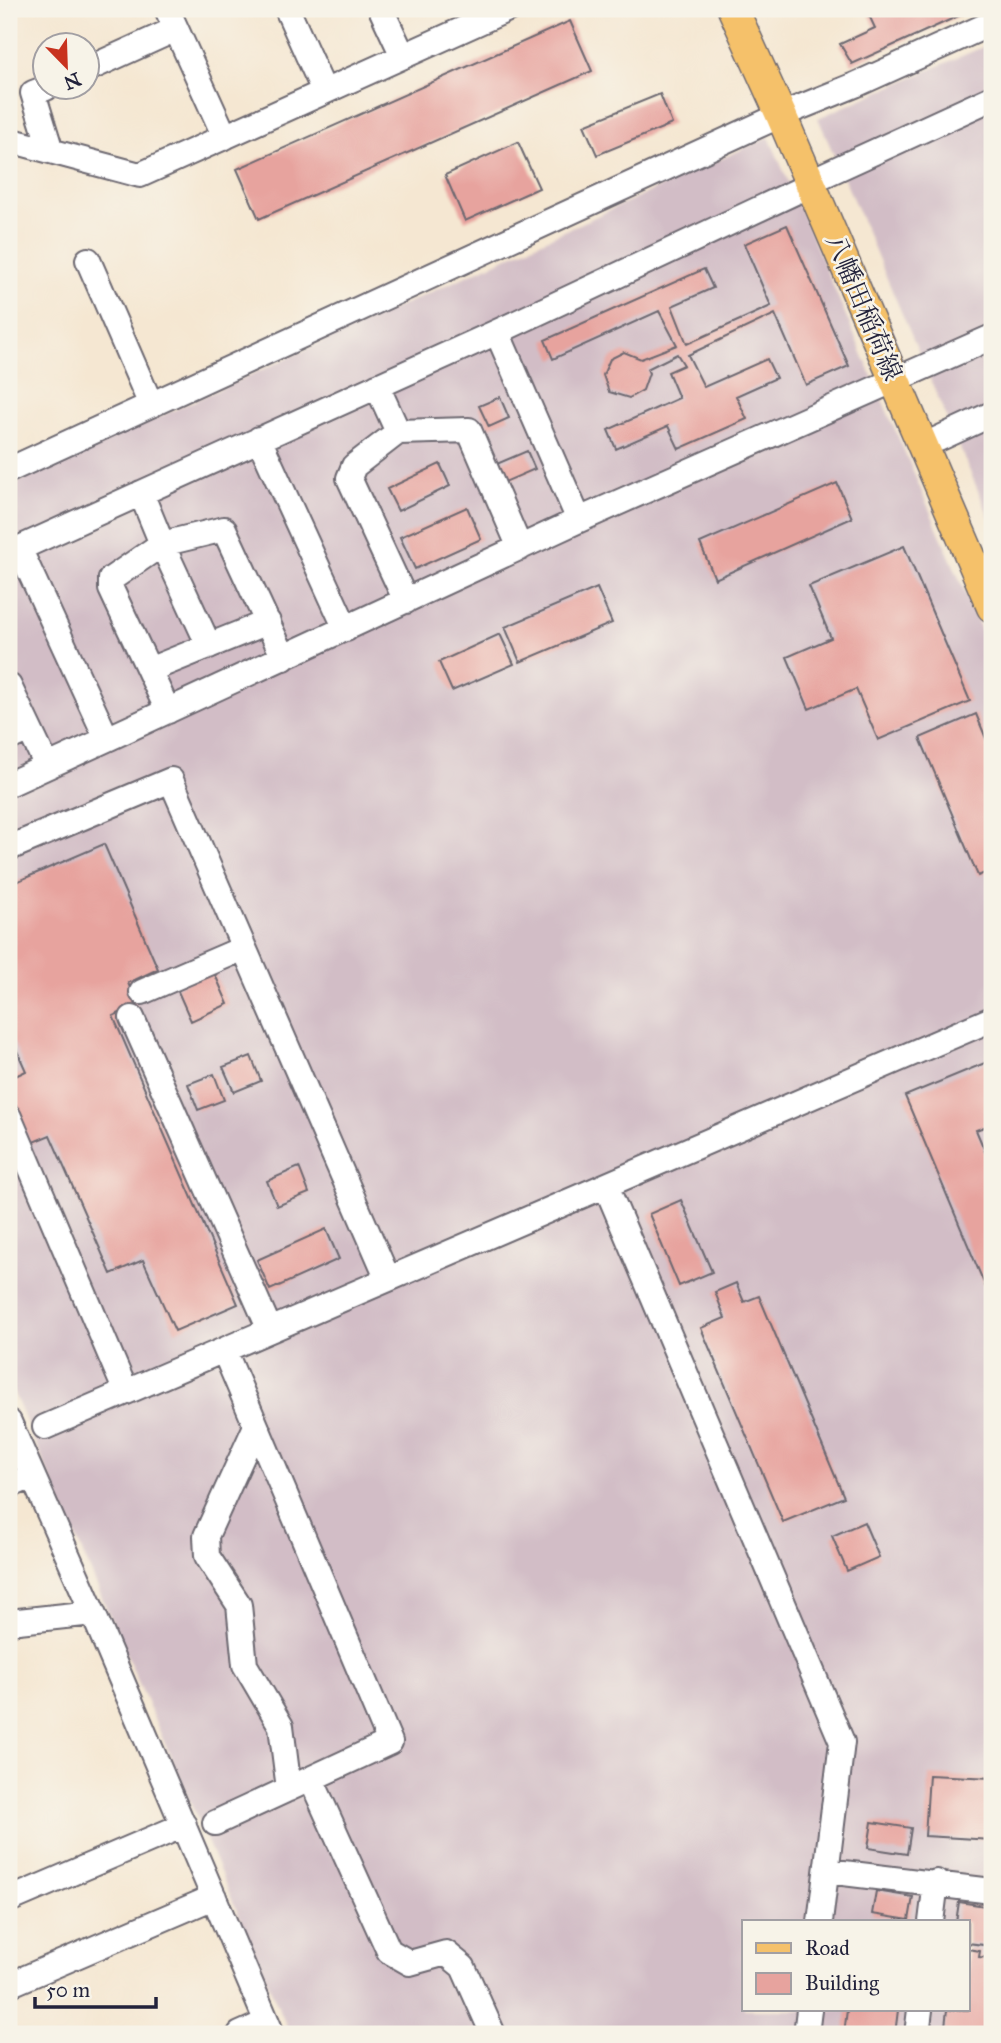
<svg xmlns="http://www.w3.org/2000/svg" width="1001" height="2043" font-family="'IM FELL Great Primer','Noto Serif JP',serif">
<rect width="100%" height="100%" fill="#f7f3e8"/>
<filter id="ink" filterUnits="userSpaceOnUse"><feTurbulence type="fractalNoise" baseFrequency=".0143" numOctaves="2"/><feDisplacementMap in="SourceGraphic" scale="14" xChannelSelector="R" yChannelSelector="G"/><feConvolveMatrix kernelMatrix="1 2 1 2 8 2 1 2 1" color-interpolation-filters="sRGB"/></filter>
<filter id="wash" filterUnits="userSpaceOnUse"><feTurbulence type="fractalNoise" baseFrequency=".00686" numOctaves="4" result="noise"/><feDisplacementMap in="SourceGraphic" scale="28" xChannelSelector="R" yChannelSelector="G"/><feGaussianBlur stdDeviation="1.57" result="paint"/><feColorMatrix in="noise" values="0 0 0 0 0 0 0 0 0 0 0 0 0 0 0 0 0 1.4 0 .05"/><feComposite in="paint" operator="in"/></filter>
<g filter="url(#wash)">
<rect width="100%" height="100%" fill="#f5e7d2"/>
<!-- industrial -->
<path fill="#d2bdc6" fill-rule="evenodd" d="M992,43V523L818,118Z
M769,137L992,655V2034H290L9,1382V486ZM744,1922H968V2010H744Z"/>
<g id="blocks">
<!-- building -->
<path fill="#e7a39e" d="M866,9H974L852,64L840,44L875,28Z
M570,21L592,71L259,219L237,169Z
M660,94L672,124L597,155L584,125Z
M518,142L539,188L465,221L445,175Z
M787,225L849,366L806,385L775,314L688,355L704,387L767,359L776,378L736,396L747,419L679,449L668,426L616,449L608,430L679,398L668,372L684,365L677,354L647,369L649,373L643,390L629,398L609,392L603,375L610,359L624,352L641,359L677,345L659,311L553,359L545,340L704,269L713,288L672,306L687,344L771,306L744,244Z
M500,397L509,418L489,427L479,406Z
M527,451L535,469L500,484L492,466Z
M440,464L450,486L398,511L387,489Z
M837,483L852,518L715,579L700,543Z
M467,507L481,539L415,569L400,537Z
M904,546L970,701L878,740L856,689L809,709L787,657L831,638L809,586Z
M597,588L612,623L520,662L505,627Z
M500,634L514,664L452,691L439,662Z
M976,714L992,753V870L978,876L920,738Z
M104,844L158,969L128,983L137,1005L113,1016L238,1304L175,1331L143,1260L111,1274L50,1135L31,1143L9,1092V1079L26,1071L9,1033V946L15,943L9,930V885Z
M213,970L228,1004L191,1021L176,987Z
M251,1056L261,1081L234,1092L223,1067Z
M992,1060V1124L976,1130L992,1168V1302L905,1096Z
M214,1074L224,1100L198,1110L188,1084Z
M299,1167L309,1193L277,1206L267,1181Z
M681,1200L712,1272L679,1286L649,1214Z
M326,1229L339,1259L270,1290L257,1260Z
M736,1283L744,1302L759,1296L844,1497L783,1522L701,1328L725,1318L715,1292Z
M864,1522L879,1557L847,1571L832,1536Z
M929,1775L992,1778V1840L925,1836Z
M872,1822L911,1828L907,1854L868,1848Z
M876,1891L913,1897L909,1920L872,1914Z
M959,1902L992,1907V1946L968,1943V1922H956Z
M968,1949L980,1951L979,1957L992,1958V2034H944L947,2010H968Z
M847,2010H898L895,2034H844Z"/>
</g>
</g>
<g filter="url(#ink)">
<use href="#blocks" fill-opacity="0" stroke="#6c6770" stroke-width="2"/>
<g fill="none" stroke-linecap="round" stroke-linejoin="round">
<!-- minor casing -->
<g stroke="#6c6770" stroke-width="28">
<path id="minor" d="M167,9L225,137
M287,9L324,91
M381,9L403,56
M88,69L176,29
M46,88L33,93L51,151
M9,140L140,175L508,9
M824,175L992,98
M88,260L151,405
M497,332L579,520
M377,386L398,432L469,430L520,548
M398,432L354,466L349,478L406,601
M259,439L346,629
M938,439L992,414
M9,470L781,115L855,85L992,23
M141,493L162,544L224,529L284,658
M19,548L107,739L579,520L992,337
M9,553L497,332L810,185
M149,670L111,589V579L162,544L209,646
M9,686L47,766
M168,711L149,670L268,622
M9,738L29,729
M9,784L107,739
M9,848L171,780L388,1279
M142,992L244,948
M132,1018L270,1330
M9,1117L126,1392
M606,1186L842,1742L820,1922
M9,1422L93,1613L272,2034
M256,1426L206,1536L207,1556L239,1605L245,1665L281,1726L289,1789
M45,1427L992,1019
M9,1486L32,1476
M9,1622L93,1613
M311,1779L389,1951L410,1963L446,1953L463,1967L493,2034
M215,1823L390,1742L224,1350
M827,1871L992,1891
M9,1900L184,1825
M931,1922L936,1882
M9,1985L214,1897
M240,2034L267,2022
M806,2034L809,2010
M917,2034L920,2010"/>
</g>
<!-- major casing -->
<g stroke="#6c6770" stroke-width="33">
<path id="major" d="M733,9L781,115L992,607"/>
</g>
<!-- minor -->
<use href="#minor" stroke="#fff" stroke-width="24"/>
<!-- major -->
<use href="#major" stroke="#f5c16b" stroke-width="30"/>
</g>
</g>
<g text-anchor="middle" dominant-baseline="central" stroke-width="5" stroke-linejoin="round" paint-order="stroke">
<!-- street labels -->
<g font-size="26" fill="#22223b" stroke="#f7f3e8">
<text transform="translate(864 307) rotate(67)">八幡田稲荷線</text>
</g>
</g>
<!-- margin -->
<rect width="1001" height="2043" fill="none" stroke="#f7f3e8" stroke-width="35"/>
<!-- legend -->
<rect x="742" y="1920" width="228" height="91" fill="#f7f3e8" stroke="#a29fa3" stroke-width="2"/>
<rect x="756" y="1943" width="35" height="10" fill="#f5c16b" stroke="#a29fa3" stroke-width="2"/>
<text x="805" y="1955" font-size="21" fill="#22223b">Road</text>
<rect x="756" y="1973" width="35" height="21" fill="#e7a39e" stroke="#a29fa3" stroke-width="2"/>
<text x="805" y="1990" font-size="21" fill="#22223b">Building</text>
<!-- north arrow -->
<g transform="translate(66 66) rotate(157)"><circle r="33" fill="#f7f3e8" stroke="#a29fa3" stroke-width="2"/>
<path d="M0-5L12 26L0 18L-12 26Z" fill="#c8321e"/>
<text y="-10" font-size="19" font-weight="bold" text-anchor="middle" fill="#22223b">N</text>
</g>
<!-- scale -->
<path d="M35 1997v10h121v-10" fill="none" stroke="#22223b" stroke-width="3.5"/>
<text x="46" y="1997" font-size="21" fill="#22223b" stroke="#f7f3e8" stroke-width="5" paint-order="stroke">50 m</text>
</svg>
